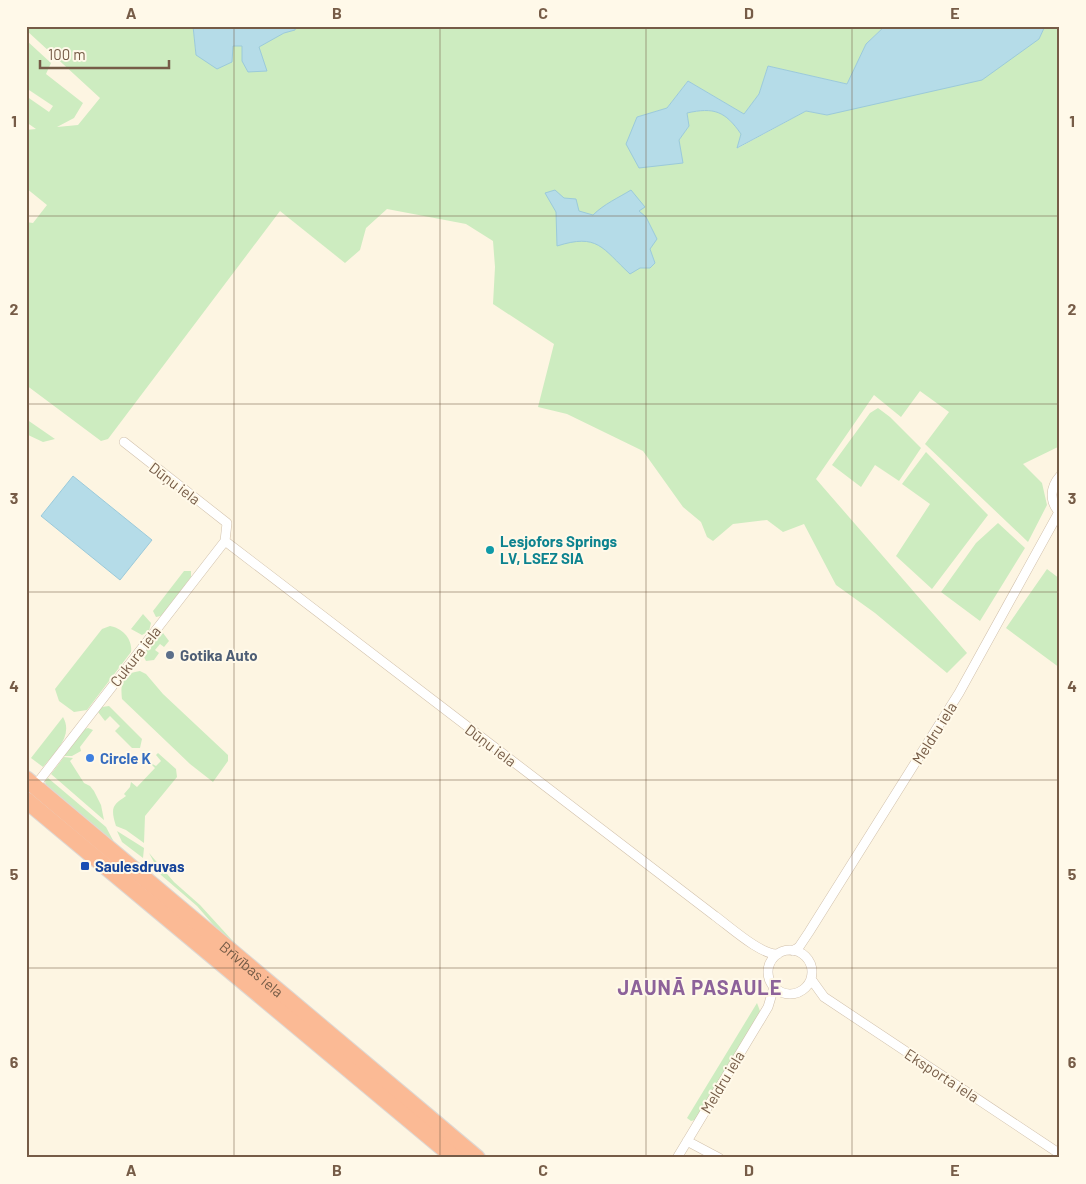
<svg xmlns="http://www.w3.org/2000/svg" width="1086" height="1184" font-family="Barlow,sans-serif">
<rect width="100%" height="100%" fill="#fdf5e2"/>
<!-- green -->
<path fill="#cdecc0" d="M26,26H193L196,55L233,46H242V61C258,47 274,35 294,30L296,26H885L866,44L847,84L768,66L759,94L744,114L688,81L667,108L637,117L679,140L689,126L687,113C714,107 725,111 741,134L738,148L806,111L827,115L1039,39L1045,26H1060V446L1023,464L1042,483L1047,505L1028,542L925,444L949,412L920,391L901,417L874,395L816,479L967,653L947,673L875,613L836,585L804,524L783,532L767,520L733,524L713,541L707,537L701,522L683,507L643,451L567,414L538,407L554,344L493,304L495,267L493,241L466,224L387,209L366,228L360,250L345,263L280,211L108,439L101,441L26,385V222L33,223L47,205L26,188V130L36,129L26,122V96L49,112L53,106L26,88V40L51,63L46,74L83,103L74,118L57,127L78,125L100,98L26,30Z
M878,408L890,417L921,448L899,481L875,465L861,487L832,465L870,413Z
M26,419L55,439L43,442L26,434Z
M926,452L988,515L932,589L896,556L930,504L902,484Z
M998,523L1025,548L980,621L941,592L976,543Z
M1047,569L1060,579V668L1006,628Z
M184,571H191V577L161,616L156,617L153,611Z
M143,614L151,623L149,631L142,635L131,629Z
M110,626C122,628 133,639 131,652L87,710L74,712L59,701L55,689L102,629Z
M163,633L169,641L164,647L160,644L155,650L159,653L154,660L146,661L144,657C146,649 155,636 163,633Z
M140,671L146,674L163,694L228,755V761L213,782L190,764L122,699C120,684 123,673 140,671Z
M109,706L142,739L140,748H132L115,731L120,726L110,716L105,721L98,712L102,707Z
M63,717C74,736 54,753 43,767L31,758Z
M88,728L93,730L80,747L81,751L72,756H63L85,729Z
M158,753L176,769L177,777L145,816L144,843L126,830L116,826C110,807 113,805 126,796L124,794L130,787L131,782L137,787L155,768L149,762L156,766L161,761L156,755Z
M64,757L73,758L70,761L84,783L90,786L94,791L101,805L104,820L51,774Z
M48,778L106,827L115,844L46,786L45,781Z
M117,831L144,848L143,858L122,842Z
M149,853L174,882L200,905L241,950L488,1158H483L230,944L197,906L161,875Z
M757,1003L760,1011L758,1015L695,1120L691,1121L687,1118Z"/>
<!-- water -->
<path fill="#b5dce8" stroke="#9bcada" d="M193,26H296L295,30L284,33L259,47L267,71L248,72L242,61V46H233L232,62L217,69L196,55Z
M885,26H1045L1039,39L982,80L827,115L806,111L737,148L741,134C725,111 714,107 687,113L689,126L679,140L683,163L639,168L626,144L637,117L667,108L688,81L744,114L759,94L768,66L847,84L866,44Z
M555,190L564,198L576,199L579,211L593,215C604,204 618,198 631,190L645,207L639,211L646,217L657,239L650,249L655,263L650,268H640L630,274C602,248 598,233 557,246L556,212L545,193Z
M73,476L152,540L120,580L41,516Z"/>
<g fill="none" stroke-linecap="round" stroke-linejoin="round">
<!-- street casing -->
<g stroke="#d1c0ab" stroke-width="10">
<path id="street" d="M1060,476C1050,487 1049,502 1060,513
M225,541L715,916C729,926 762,956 778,954
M35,786L225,541L227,523L124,442
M768 972a22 22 0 1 1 44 0a22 22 0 1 1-44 0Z
M793,951L799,947L809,932L959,693L1059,512
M811,979L824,997L1060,1154
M687,1141L719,1158
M677,1158L768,1007L774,987"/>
</g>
<!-- highway casing -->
<g stroke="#ded8d3" stroke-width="18">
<g id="highway">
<path id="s1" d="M26,779L477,1158"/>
<path d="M26,800L455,1158"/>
</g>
</g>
<!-- street -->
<use href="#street" stroke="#fff" stroke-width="9"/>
<!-- highway -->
<use href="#highway" stroke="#fbba95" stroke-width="16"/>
</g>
<!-- grid -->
<path fill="none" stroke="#765c47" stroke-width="1" stroke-opacity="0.55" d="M234,26V1158M440,26V1158M646,26V1158M852,26V1158M26,216H1060M26,404H1060M26,592H1060M26,780H1060M26,968H1060"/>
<!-- markers -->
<circle fill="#0f9aa8" stroke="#fff9e9" stroke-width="2" cx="490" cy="550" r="5"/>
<circle fill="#5c6f8a" stroke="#fff9e9" stroke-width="2" cx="170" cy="655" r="5"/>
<circle fill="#3f7fe0" stroke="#fff9e9" stroke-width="2" cx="90" cy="758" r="5"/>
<rect fill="#1a4fb4" stroke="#fff9e9" stroke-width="2" x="80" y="861" width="10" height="10" rx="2.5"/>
<g text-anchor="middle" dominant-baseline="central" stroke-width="4" stroke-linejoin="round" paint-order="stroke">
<!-- street labels -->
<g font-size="15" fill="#765c47" stroke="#fff9e9">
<text transform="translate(175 483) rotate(37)">Dūņu iela</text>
<text transform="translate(135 656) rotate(-52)">Cukura iela</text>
<text transform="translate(934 733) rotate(-58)">Meldru iela</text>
<text transform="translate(491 745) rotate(37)">Dūņu iela</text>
<text stroke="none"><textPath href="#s1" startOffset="295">Brīvības iela</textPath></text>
<text transform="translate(942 1075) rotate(33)">Eksporta iela</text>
<text transform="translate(722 1082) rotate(-59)">Meldru iela</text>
</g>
<!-- culture labels -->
<g font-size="15" font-weight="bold" fill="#0d838f" stroke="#fff9e9" text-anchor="start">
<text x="500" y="541">Lesjofors Springs<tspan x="500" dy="17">LV, LSEZ SIA</tspan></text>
</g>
<!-- service labels -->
<g font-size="15" font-weight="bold" fill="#4e5e75" stroke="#fff9e9" text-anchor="start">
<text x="180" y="655">Gotika Auto</text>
</g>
<!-- shop labels -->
<g font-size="15" font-weight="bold" fill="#366cbe" stroke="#fff9e9" text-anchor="start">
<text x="100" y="758">Circle K</text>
</g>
<!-- transit labels -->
<g font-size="15" font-weight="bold" fill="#164399" stroke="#fff9e9" text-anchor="start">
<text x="95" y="866">Saulesdruvas</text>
</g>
<!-- district labels -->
<g font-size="20" font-weight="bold" letter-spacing="1" fill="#8d629a" stroke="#fff9e9">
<text x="700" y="987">JAUNĀ PASAULE</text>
</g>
</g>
<!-- border -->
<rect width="1086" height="1184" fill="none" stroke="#fff9e9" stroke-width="55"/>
<!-- scale -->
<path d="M40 60v8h129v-8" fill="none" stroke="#765c47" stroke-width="2.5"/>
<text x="48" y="60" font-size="15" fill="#765c47" stroke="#fff9e9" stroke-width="4" paint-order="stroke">100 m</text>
<rect x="28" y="28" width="1030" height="1128" fill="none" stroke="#765c47" stroke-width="2"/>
<g font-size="16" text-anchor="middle" font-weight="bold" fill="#765c47">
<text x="131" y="19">A</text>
<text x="337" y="19">B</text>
<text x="543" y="19">C</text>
<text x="749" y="19">D</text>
<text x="955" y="19">E</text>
<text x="14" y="127">1</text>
<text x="1072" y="127">1</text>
<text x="14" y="315">2</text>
<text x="1072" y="315">2</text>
<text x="14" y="504">3</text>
<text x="1072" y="504">3</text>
<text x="14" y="692">4</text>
<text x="1072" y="692">4</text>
<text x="14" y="880">5</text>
<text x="1072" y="880">5</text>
<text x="14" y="1068">6</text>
<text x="1072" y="1068">6</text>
<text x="131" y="1176">A</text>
<text x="337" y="1176">B</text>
<text x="543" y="1176">C</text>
<text x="749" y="1176">D</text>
<text x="955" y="1176">E</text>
</g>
</svg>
